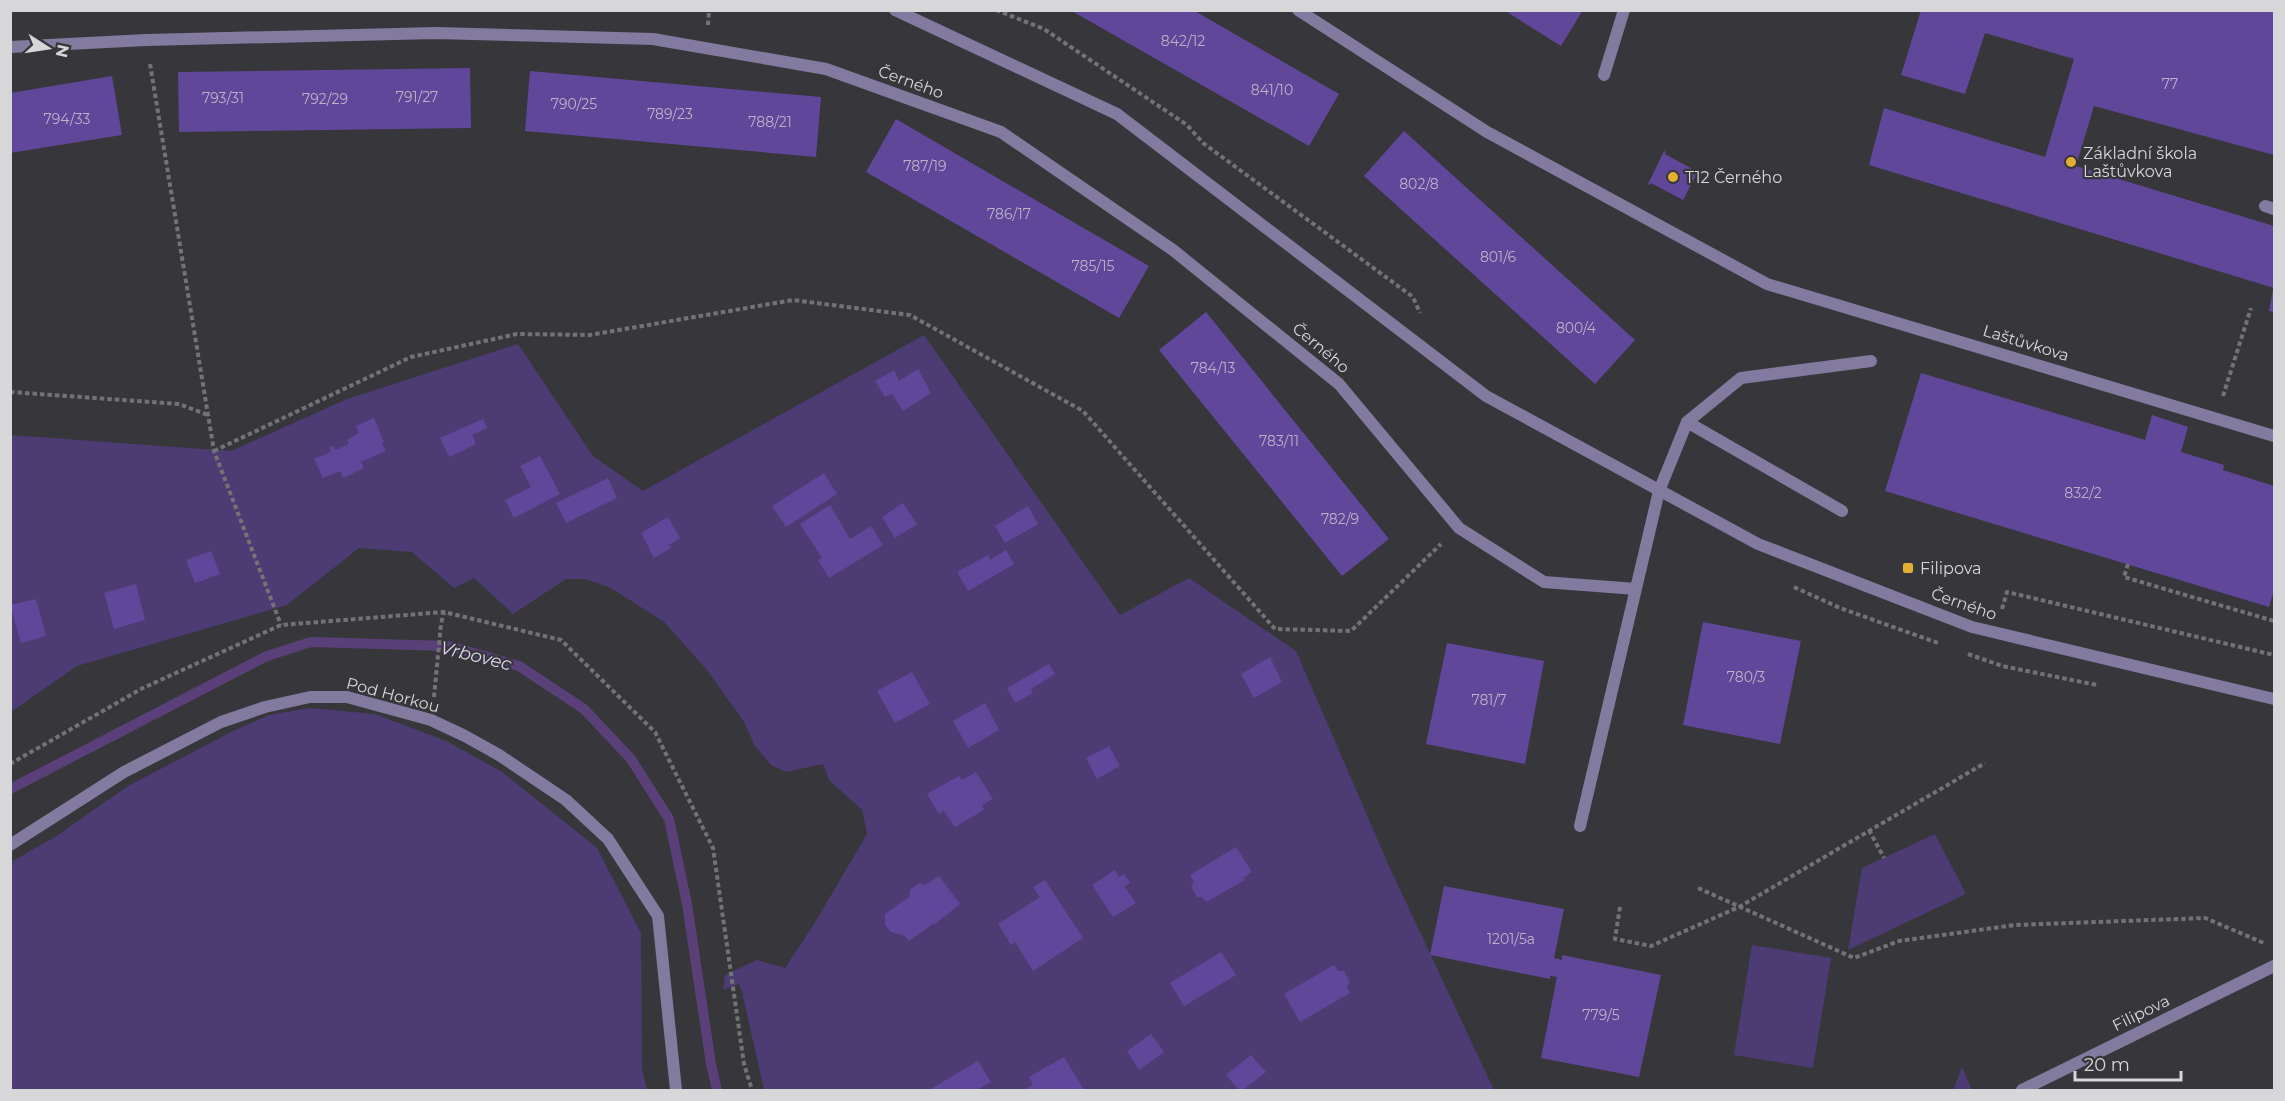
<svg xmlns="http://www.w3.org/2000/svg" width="2285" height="1101" font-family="Montserrat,sans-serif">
<rect width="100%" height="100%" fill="#37363a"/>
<!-- green -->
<path fill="#4c3c73" d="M924,335L1120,615L1189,578L1296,651L1389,866L1494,1090H764L742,992L739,984L723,990L725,975L757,960L785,968L814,924L867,834L862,810L829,780L823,764L786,772L771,765L755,746L744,722L707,670L664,622L611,588L586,579H566L513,614L474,578L454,588L412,552L359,548L287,605L77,666L11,712L10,435L231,451L347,399L518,344L593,456L643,491Z
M310,708L375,714L446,741L502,772L597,848L641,933L642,1069L647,1090H11V862L55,837L128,786L233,731L269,715Z
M1935,834L1966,894L1848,950L1862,868Z
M1752,945L1831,958L1813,1068L1734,1055Z
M1962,1067L1972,1090H1953Z"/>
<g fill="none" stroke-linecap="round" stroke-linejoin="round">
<!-- stream -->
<path stroke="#5a4079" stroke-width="10" d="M10,789L267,656L311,642L449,646L519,666L584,709L631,759L669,819L687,904L711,1064L717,1090"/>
</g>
<!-- building -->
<path fill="#614799" d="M1070,10H1193L1339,94L1309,146Z
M1504,10H1583L1561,46Z
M1921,10H2274V155L2094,106L2076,166L2274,226V288L1869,165L1884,108L2045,157L2074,59L1985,33L1965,94L1901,75Z
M470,68L471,128L179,132L178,72Z
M530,71L821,97L816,157L525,131Z
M112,76L122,135L10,153V93Z
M896,119L1149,266L1119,318L866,172Z
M1404,131L1635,340L1595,384L1364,176Z
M1664,151L1666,152L1665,154L1696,171L1697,169L1699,170L1683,200L1651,183L1650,185L1648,184Z
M2273,290H2274V312L2269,311Z
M1206,312L1389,539L1342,576L1159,350Z
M918,369L931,393L903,411L892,394L885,397L875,381L894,370L899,381Z
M1921,373L2145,440L2152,415L2188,427L2181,452L2224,465L2223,470L2274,486V590L2269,607L1885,491Z
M374,418L384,442L382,443L386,451L361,462L364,468L343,478L340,471L323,478L314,459L331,452L329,447L332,446L336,450L349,444L347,440L359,433L356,426Z
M483,419L487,428L472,435L476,444L449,457L440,438Z
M540,456L560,494L514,518L505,500L531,487L520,466Z
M824,473L837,494L786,527L772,506Z
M608,478L617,498L566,523L556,503Z
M903,503L917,524L895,538L882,517Z
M830,505L850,539L871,526L883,545L829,578L818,560L822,558L800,524Z
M1028,506L1038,524L1005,543L995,526Z
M668,517L680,538L669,545L671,548L654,558L641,533Z
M1006,550L1014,564L968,591L957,572L988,555L990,560Z
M211,551L220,574L195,583L186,560Z
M136,584L145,620L114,629L104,593Z
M36,599L46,636L21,643L10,605Z
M1703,622L1801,641L1780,744L1683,725Z
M1447,643L1544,661L1525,764L1426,744Z
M1270,657L1282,682L1254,698L1241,674Z
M1049,664L1055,674L1031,689L1033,693L1015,703L1007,688Z
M912,672L930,704L895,723L877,691Z
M985,703L999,730L968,748L953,721Z
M1109,746L1120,766L1097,779L1086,758Z
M976,772L993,799L982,805L984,810L955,827L944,811L939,814L927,794L959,776L962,780Z
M1236,847L1252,872L1243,878L1245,880L1206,902L1202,897H1197L1191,886L1194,882L1190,875Z
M1115,870L1119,877L1124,874L1130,883L1124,886L1136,903L1113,917L1092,885Z
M939,876L960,904L935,924H933L909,941L905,936L891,932L885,925V914L909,897L910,890L919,883L925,885Z
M1045,880L1083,938L1033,971L1015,942L1011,945L998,924L1040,897L1033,887Z
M1444,886L1564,909L1554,958L1562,960V955L1661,975L1639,1077L1541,1058L1557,977L1550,976V979L1430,955Z
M1221,952L1236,975L1184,1006L1170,983Z
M1334,965L1338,971H1344L1350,982L1347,987L1350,993L1300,1022L1284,994Z
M1151,1034L1164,1052L1139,1070L1127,1051Z
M1251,1055L1266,1072L1243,1090H1239L1226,1075Z
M1064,1057L1084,1090H1023L1033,1085L1029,1077Z
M978,1061L991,1082L976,1090H929Z"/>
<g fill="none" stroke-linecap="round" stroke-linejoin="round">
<!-- path -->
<path stroke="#737376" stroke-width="4" stroke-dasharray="4.5 3" stroke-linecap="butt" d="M996,10L1044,29L1187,125L1203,143L1413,297L1420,313
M708,25L709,10
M150,64L214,451L281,625
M10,392L179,404L208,415
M2223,396L2251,308
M214,451L411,357L517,334L590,335L793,300L910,315L1083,411L1275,629L1351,631L1441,544
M2128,564L2124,577L2274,621
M1794,587L1840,608L1938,643
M2002,609L2007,592L2274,655
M1968,654L2002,666L2097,685
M434,697L441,624L444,612
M10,764L143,688L281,625L444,612L561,640L655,732L713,848L744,1064L752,1090
M1869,830L1884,858
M1698,888L1854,958L1899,941L2015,925L2205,918L2266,944
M1620,907L1615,939L1651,946L1739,907L1985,763"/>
<!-- service -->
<path stroke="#837aa0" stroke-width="12" d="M1298,10L1487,132L1767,284L2274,436
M10,47L146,40L436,33L653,39L826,69L1001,132L1173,250L1339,384L1459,528L1544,582L1636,589
M2265,206L2274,209
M1687,422L1842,511
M1580,826L1659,491L1687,422L1741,378L1871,361
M10,845L124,772L221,722L265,707L310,697H347L431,720L465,736L499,755L566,800L608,839L658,916L676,1090
M2022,1090L2274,966"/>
<!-- minor -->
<path stroke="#837aa0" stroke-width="12" d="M895,10L1117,114L1486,396L1758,544L1972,627L2274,699
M1604,75L1624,10"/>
</g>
<!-- markers -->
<g fill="#e1af34" stroke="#37363a" stroke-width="2">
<circle cx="2071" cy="162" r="6"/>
<circle cx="1673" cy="177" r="6"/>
<rect x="1902" y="562" width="12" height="12" rx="3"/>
</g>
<g text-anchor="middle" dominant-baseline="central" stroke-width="4.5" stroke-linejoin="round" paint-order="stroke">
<!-- number labels -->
<g font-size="14" fill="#bab3c9">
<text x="1183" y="41">842/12</text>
<text x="2170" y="84">77</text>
<text x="1272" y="90">841/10</text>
<text x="417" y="97">791/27</text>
<text x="223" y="98">793/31</text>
<text x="325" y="99">792/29</text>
<text x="574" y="104">790/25</text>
<text x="670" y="114">789/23</text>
<text x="67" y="119">794/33</text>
<text x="770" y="122">788/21</text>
<text x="925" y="166">787/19</text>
<text x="1419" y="184">802/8</text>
<text x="1009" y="214">786/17</text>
<text x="1498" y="257">801/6</text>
<text x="1093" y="266">785/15</text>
<text x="1576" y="328">800/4</text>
<text x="1213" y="368">784/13</text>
<text x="1279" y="441">783/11</text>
<text x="2083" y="493">832/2</text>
<text x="1340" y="519">782/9</text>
<text x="1746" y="677">780/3</text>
<text x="1489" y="700">781/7</text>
<text x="1511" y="939">1201/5a</text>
<text x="1601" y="1015">779/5</text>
</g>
<!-- street labels -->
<g font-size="16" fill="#d7d7d9" stroke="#37363a">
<text transform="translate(911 82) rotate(20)">Černého</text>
<text transform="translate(2026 343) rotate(17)">Laštůvkova</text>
<text transform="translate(1321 348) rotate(40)">Černého</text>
<text transform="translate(1964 604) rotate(19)">Černého</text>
<text transform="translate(393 695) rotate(15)">Pod Horkou</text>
<text transform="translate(2141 1013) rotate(-26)">Filipova</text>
</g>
<!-- poi labels -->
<g font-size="16" fill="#d7d7d9" stroke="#37363a" text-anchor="start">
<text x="2083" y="153">Základní škola<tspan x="2083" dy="18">Laštůvkova</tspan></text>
<text x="1685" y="177">T12 Černého</text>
<text x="1920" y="568">Filipova</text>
</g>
<!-- water labels -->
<g font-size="18" font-style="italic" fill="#ddd8ef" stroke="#37363a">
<text transform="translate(476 656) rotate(14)">Vrbovec</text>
</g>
</g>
<!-- border -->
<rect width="2285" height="1101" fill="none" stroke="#d7d7d9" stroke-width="24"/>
<!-- north arrow -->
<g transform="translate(48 48) rotate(102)" stroke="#37363a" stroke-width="4.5" paint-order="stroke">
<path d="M0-4.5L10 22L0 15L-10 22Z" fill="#d7d7d9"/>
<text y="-9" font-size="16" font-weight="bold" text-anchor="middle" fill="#d7d7d9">N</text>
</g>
<!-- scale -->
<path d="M2075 1071v9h106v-9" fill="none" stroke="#d7d7d9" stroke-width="3"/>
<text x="2084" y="1071" font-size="18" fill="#d7d7d9" stroke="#37363a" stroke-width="4.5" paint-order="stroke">20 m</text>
</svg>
